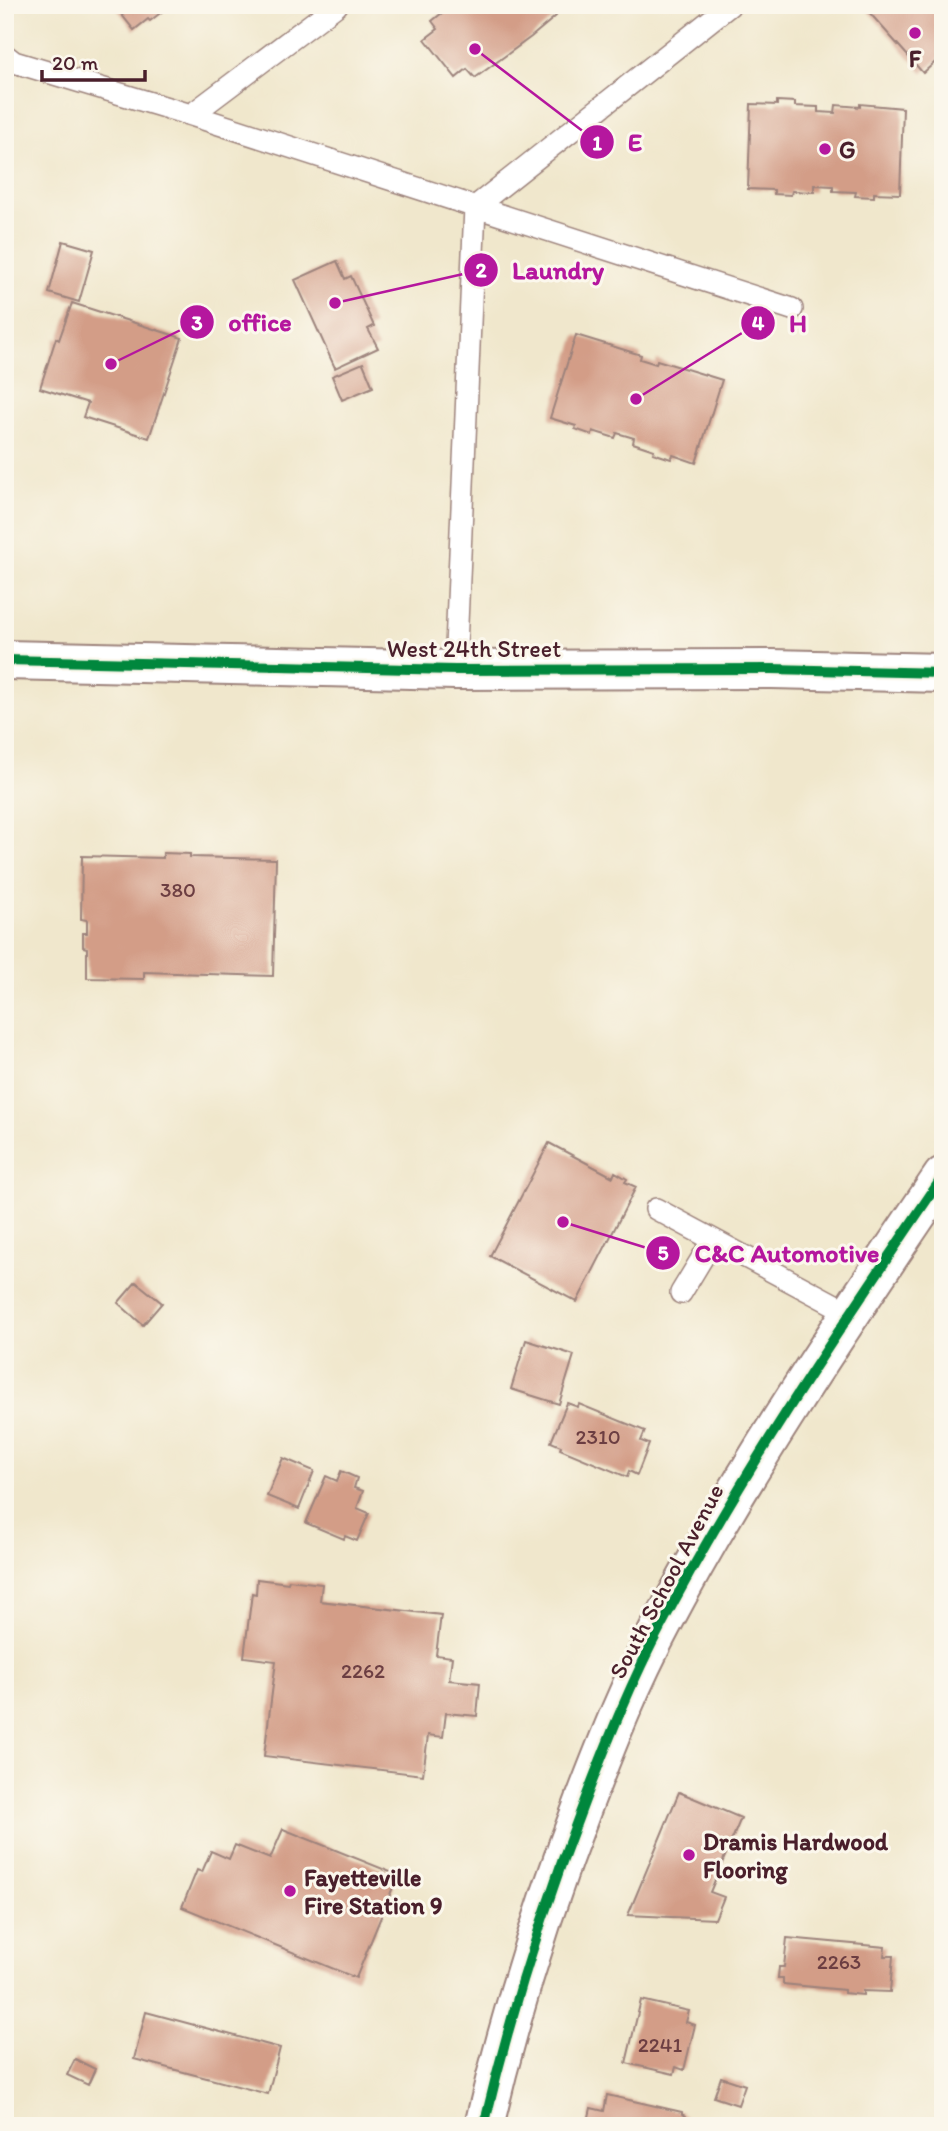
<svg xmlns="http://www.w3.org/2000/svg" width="948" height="2131" font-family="Itim,sans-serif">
<rect width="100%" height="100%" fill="#fbf7ec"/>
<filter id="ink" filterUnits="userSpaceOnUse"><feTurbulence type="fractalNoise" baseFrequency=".0143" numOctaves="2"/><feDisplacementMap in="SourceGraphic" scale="14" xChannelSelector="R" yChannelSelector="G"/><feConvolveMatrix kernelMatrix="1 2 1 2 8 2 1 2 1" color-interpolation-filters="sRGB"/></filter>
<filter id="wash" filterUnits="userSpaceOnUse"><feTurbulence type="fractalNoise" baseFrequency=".00686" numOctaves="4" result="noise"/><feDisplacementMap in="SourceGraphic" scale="28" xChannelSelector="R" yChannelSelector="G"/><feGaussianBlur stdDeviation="1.57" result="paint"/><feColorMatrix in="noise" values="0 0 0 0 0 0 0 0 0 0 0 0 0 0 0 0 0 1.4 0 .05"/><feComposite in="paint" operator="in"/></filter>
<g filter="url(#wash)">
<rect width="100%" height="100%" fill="#f0e7cc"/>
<g id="blocks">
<!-- building -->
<path fill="#d39d87" d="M114,5H167L168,7L150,21L148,19L134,30Z
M452,5H563L554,13L556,16L531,37L475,78L467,69L456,78L425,39L438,29L432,21Z
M874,5H943V55L923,73L868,11Z
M777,101L795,102V106L818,107V112L835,113L836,105L860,107V104L903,108L900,194L874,193V197L855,196L856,192L833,191V186L814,185V192L792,191L791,195L774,194V190L748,189L751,104L777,105Z
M63,241L94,250L79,302L49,293Z
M337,261L345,279L351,276L374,326L368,329L378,348L335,368L295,280Z
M72,303L182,338L149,438L83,417L88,403L40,388L56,338L59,340Z
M576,335L641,355L640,359L656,364L657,360L722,380L696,463L673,455L671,459L653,453L654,450L633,443L634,438L617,433L615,438L593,431L592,435L575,429L576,426L550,418Z
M363,363L373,387L342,400L332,376Z
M163,853L190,854V857L276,859L273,976L144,972V979L87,978V948L83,947V933H87V920L81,919L82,856L163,858Z
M549,1143L613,1177L615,1172L627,1179L625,1182L636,1187L577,1302L490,1256Z
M136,1282L162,1303L143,1325L118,1303Z
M526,1340L574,1355L559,1404L511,1389Z
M567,1403L578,1407L579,1404L645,1431L641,1441L649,1444L637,1475L629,1471L627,1477L560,1449L561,1446L551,1442Z
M283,1458L314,1471L299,1509L267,1496Z
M341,1471L357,1478L354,1488L363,1491L357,1508L369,1513L357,1541L345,1536L344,1539L306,1523L326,1476L337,1481Z
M257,1579L288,1583L289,1580L322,1584L320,1601L441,1615L436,1655L452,1657L449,1680L480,1683L477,1716L446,1713L443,1737L428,1735L423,1775L264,1756L276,1661L244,1657L252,1593L256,1594Z
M679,1792L741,1818L710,1892L724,1897L715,1919L628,1915Z
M283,1829L398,1875L356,1978L182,1907L197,1870L202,1872L211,1851L229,1859L235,1845L270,1859Z
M787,1938L885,1947L884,1956H893L890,1992L863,1991V1995L844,1993V1990L783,1984V1978H778L779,1967H784Z
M641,2000L689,2011L686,2022L695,2025L684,2070L676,2067L674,2074L626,2063Z
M146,2012L280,2048L268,2094L134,2059Z
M75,2059L95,2069L88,2085L67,2075Z
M721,2077L745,2085L738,2105L714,2097Z
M607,2095L682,2112V2114L685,2116L683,2126H587L591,2108L604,2111Z"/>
</g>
</g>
<g filter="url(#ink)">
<use href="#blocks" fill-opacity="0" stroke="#9d837c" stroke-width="2"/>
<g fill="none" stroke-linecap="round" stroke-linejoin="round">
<!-- lane casing -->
<g stroke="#9d837c" stroke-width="24">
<path id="lane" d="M5,55L14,62L191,115L792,309
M191,115L337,5
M455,670L475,207L730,5
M656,1209L850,1313
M681,1293L713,1240"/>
</g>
<!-- street casing -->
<g stroke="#9d837c" stroke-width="42">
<path id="street" d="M5,660L455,670L772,669L943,673"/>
</g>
<!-- primary casing -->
<g stroke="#9d837c" stroke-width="42">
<path id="primary" d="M484,2126C510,2015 544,1906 585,1800C608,1740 632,1680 662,1624C745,1467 844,1322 943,1176"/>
</g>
<!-- lane -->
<use href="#lane" stroke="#fff" stroke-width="21"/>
<!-- street -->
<use href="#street" stroke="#fff" stroke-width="38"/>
<!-- primary -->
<use href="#primary" stroke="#fff" stroke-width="38"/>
<!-- cycleway casing -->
<g stroke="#fbf7ec" stroke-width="15">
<path id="cycleway" d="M5,660L455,670L772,669L943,673
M484,2126C510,2015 544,1906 585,1800C608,1740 632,1680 662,1624C745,1467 844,1322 943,1176"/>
</g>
<!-- cycleway -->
<use href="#cycleway" stroke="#00873e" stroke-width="10"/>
</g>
</g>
<!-- markers -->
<g fill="#b5179e" stroke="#fbf7ec" stroke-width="2.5">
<circle cx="915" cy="33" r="7"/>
<circle cx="825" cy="149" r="7"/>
<circle cx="689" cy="1855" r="7"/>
<circle cx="290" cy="1891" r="7"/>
</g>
<g text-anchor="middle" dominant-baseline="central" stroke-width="6" stroke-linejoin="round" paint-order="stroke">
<!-- number labels -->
<g font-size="21" fill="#6c3e42">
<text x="178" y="889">380</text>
<text x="598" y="1436">2310</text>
<text x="363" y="1670">2262</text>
<text x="839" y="1961">2263</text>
<text x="660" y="2044">2241</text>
</g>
<!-- poi labels -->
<g font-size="24" font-weight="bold" fill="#4a1f2b" stroke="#fbf7ec" text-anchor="start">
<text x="915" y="58" text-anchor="middle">F</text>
<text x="839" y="149">G</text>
<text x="703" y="1841">Dramis Hardwood<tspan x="703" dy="28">Flooring</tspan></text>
<text x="304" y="1877">Fayetteville<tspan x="304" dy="28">Fire Station 9</tspan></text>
</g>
<!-- street labels -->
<g font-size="24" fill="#4a1f2b" stroke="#fbf7ec">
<text x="474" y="648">West 24th Street</text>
<text transform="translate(666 1581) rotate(-62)">South School Avenue</text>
</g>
</g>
<!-- callouts -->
<path fill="none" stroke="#b5179e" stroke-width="2.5" d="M475 49L597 142M335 303L481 270M111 364L197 322M636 399L758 323M563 1222L663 1253"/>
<g fill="#b5179e" stroke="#fbf7ec" stroke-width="2.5">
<circle cx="475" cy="49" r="7"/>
<circle cx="335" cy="303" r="7"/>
<circle cx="111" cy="364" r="7"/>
<circle cx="636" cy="399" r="7"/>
<circle cx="563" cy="1222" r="7"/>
<circle cx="597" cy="142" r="18"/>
<circle cx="481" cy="270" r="18"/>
<circle cx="197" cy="322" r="18"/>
<circle cx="758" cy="323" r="18"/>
<circle cx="663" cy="1253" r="18"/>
</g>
<g font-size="21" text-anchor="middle" font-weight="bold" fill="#fff">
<text x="597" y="150">1</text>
<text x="481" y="277">2</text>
<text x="197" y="330">3</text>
<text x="758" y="330">4</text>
<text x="663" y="1260">5</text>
</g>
<g font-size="26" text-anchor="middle" font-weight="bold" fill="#b5179e" stroke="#fbf7ec" stroke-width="6" stroke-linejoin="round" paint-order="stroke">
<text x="635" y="151">E</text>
<text x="558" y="279">Laundry</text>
<text x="260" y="331">office</text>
<text x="798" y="332">H</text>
<text x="787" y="1262">C&amp;C Automotive</text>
</g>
<!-- margin -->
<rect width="948" height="2131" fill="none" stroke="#fbf7ec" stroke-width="28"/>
<!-- scale -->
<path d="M42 70v10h103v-10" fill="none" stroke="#4a1f2b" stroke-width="3.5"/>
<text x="52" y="70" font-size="21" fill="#4a1f2b" stroke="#fbf7ec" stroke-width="5" paint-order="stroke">20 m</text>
</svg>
